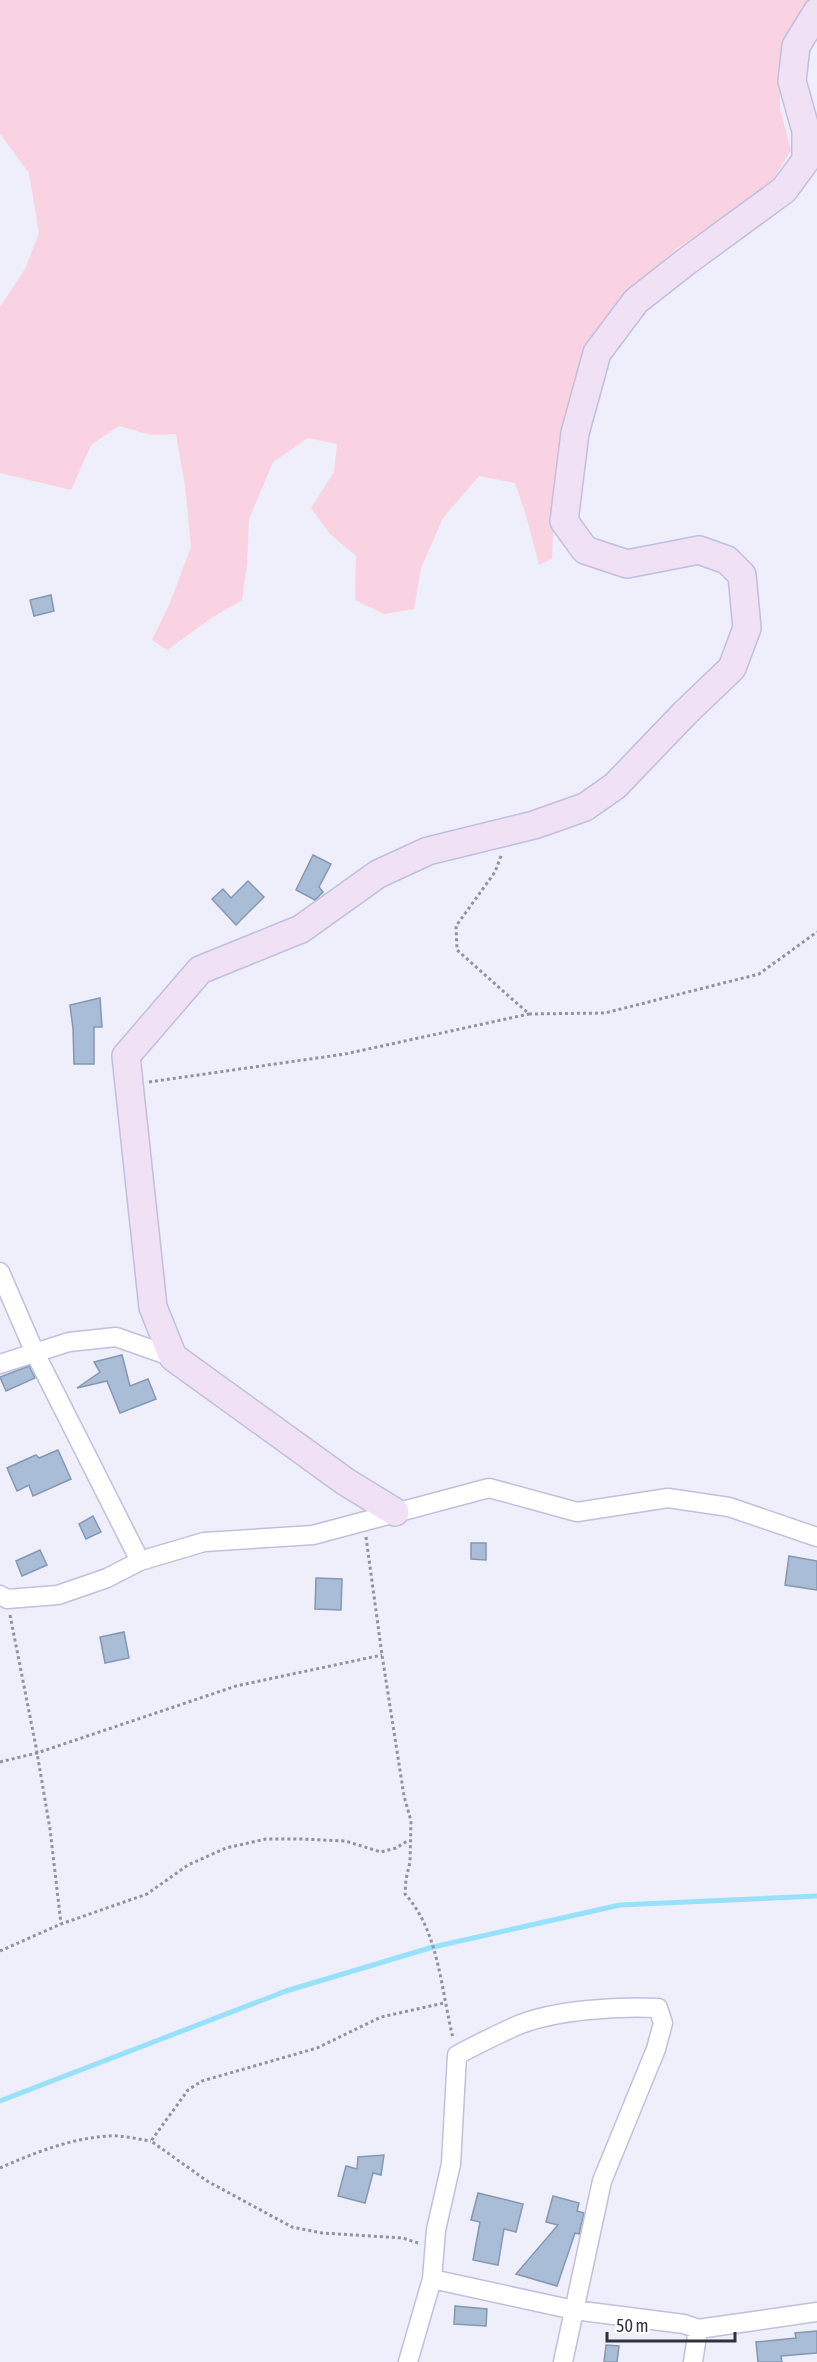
<svg xmlns="http://www.w3.org/2000/svg" width="817" height="2362" font-family="'Asap Condensed',sans-serif">
<rect width="100%" height="100%" fill="#efeefb"/>
<!-- green -->
<path fill="#fad3e2" d="M0,0H813L780,54V109L791,150L768,188L751,202L679,247L629,290L594,334L569,398L556,473L552,559L539,565L526,515L515,483L479,476L443,518L421,568L414,609L384,614L355,600L356,556L330,534L311,508L334,472L337,444L308,438L273,462L249,519L247,565L242,600L213,617L167,650L152,640L170,603L191,547L185,486L176,434L151,435L119,426L91,445L71,490L0,473V307L25,269L39,233L29,173L0,134Z"/>
<g fill="none" stroke-linecap="round" stroke-linejoin="round">
<!-- stream -->
<path stroke="#98e1fa" stroke-width="5" d="M0,2101L286,1991L433,1947L620,1905L817,1896"/>
</g>
<!-- building -->
<path fill="#a9bdd7" stroke="#8598b1" stroke-width="1.5" d="M51,595L54,611L34,616L30,600Z
M313,855L331,864L319,887L323,892L315,900L296,890Z
M248,881L264,897L236,925L212,899L223,889L231,898Z
M100,998L102,1027H94V1064H74L73,1029L70,1005Z
M122,1355L130,1386L148,1379L156,1399L120,1413L107,1381L77,1388L100,1372L94,1362Z
M29,1366L35,1378L6,1391L0,1377Z
M58,1450L71,1479L33,1496L29,1485L17,1491L7,1468L36,1455L39,1458Z
M93,1516L101,1532L86,1539L79,1524Z
M471,1543H486V1560L471,1559Z
M40,1550L47,1565L22,1576L16,1561Z
M789,1556L817,1561V1590L785,1585Z
M316,1578L342,1579L341,1610L315,1609Z
M124,1632L129,1658L105,1663L100,1637Z
M384,2155L381,2175L373,2173L365,2203L338,2196L346,2166L357,2169L358,2157Z
M478,2193L523,2204L516,2232L504,2229L498,2265L473,2260L480,2222L471,2220Z
M553,2196L579,2203L577,2211L584,2213L579,2234L575,2233L557,2286L516,2274L558,2225L546,2222Z
M455,2306L487,2309L486,2326L454,2324Z
M817,2331V2353L781,2356L782,2362H758L756,2342L796,2338L795,2333Z
M606,2345L619,2346L617,2362H604Z"/>
<g fill="none" stroke-linecap="round" stroke-linejoin="round">
<!-- street casing -->
<g stroke="#c0bfde" stroke-width="21">
<path id="street" d="M0,1272L35,1353L140,1561
M0,1364L69,1342L116,1337L173,1357
M0,1595L7,1599L58,1595L107,1578L140,1561L204,1542L313,1535L489,1488L577,1512L668,1498L729,1507L817,1537
M432,2279L574,2310L684,2324L698,2329L817,2312
M408,2362L432,2279L436,2230L451,2164L457,2055C476,2045 496,2035 516,2026C553,2010 618,2006 658,2008L663,2023L656,2049L602,2181L563,2362
M693,2362L698,2329"/>
</g>
<!-- secondary casing -->
<g stroke="#c0bfde" stroke-width="30">
<path id="secondary" d="M395,1512L346,1482L173,1357L153,1307L126,1056L200,970L301,929L378,874L428,851L534,825L585,807L615,786L685,713L732,668L747,628L742,575L727,560L699,550L627,564L585,550L564,521L575,433L597,353L636,301L687,261L784,190L806,160V131L792,81L796,46L817,12"/>
</g>
<!-- path -->
<path stroke="#93939f" stroke-width="3" stroke-dasharray="3 3" stroke-linecap="butt" d="M501,856L495,872L456,926L457,950L529,1014L605,1013L759,974L817,932
M149,1082L345,1054L529,1014
M366,1537L382,1655L404,1796L411,1821L410,1862L406,1879L405,1894C439,1931 441,1990 453,2038
M10,1615L36,1747L50,1829L61,1924
M0,1762L37,1753L236,1686L382,1655
M0,1951L61,1924L147,1894L188,1865L226,1848L266,1839H302L345,1841L381,1852L396,1848L409,1840
M0,2168C34,2153 71,2138 109,2136C122,2135 137,2139 151,2141
M418,2243L403,2238L322,2233L292,2227L207,2181L151,2141L188,2090L202,2081L317,2048L381,2017L444,2003"/>
<!-- street -->
<use href="#street" stroke="#fff" stroke-width="18"/>
<!-- secondary -->
<use href="#secondary" stroke="#f0e2f4" stroke-width="27"/>
</g>
<!-- scale -->
<path d="M607 2332v9h128v-9" fill="none" stroke="#32323e" stroke-width="3"/>
<text x="616" y="2332" font-size="18" fill="#32323e" stroke="#ffffff" stroke-width="4.5" paint-order="stroke">50 m</text>
</svg>
